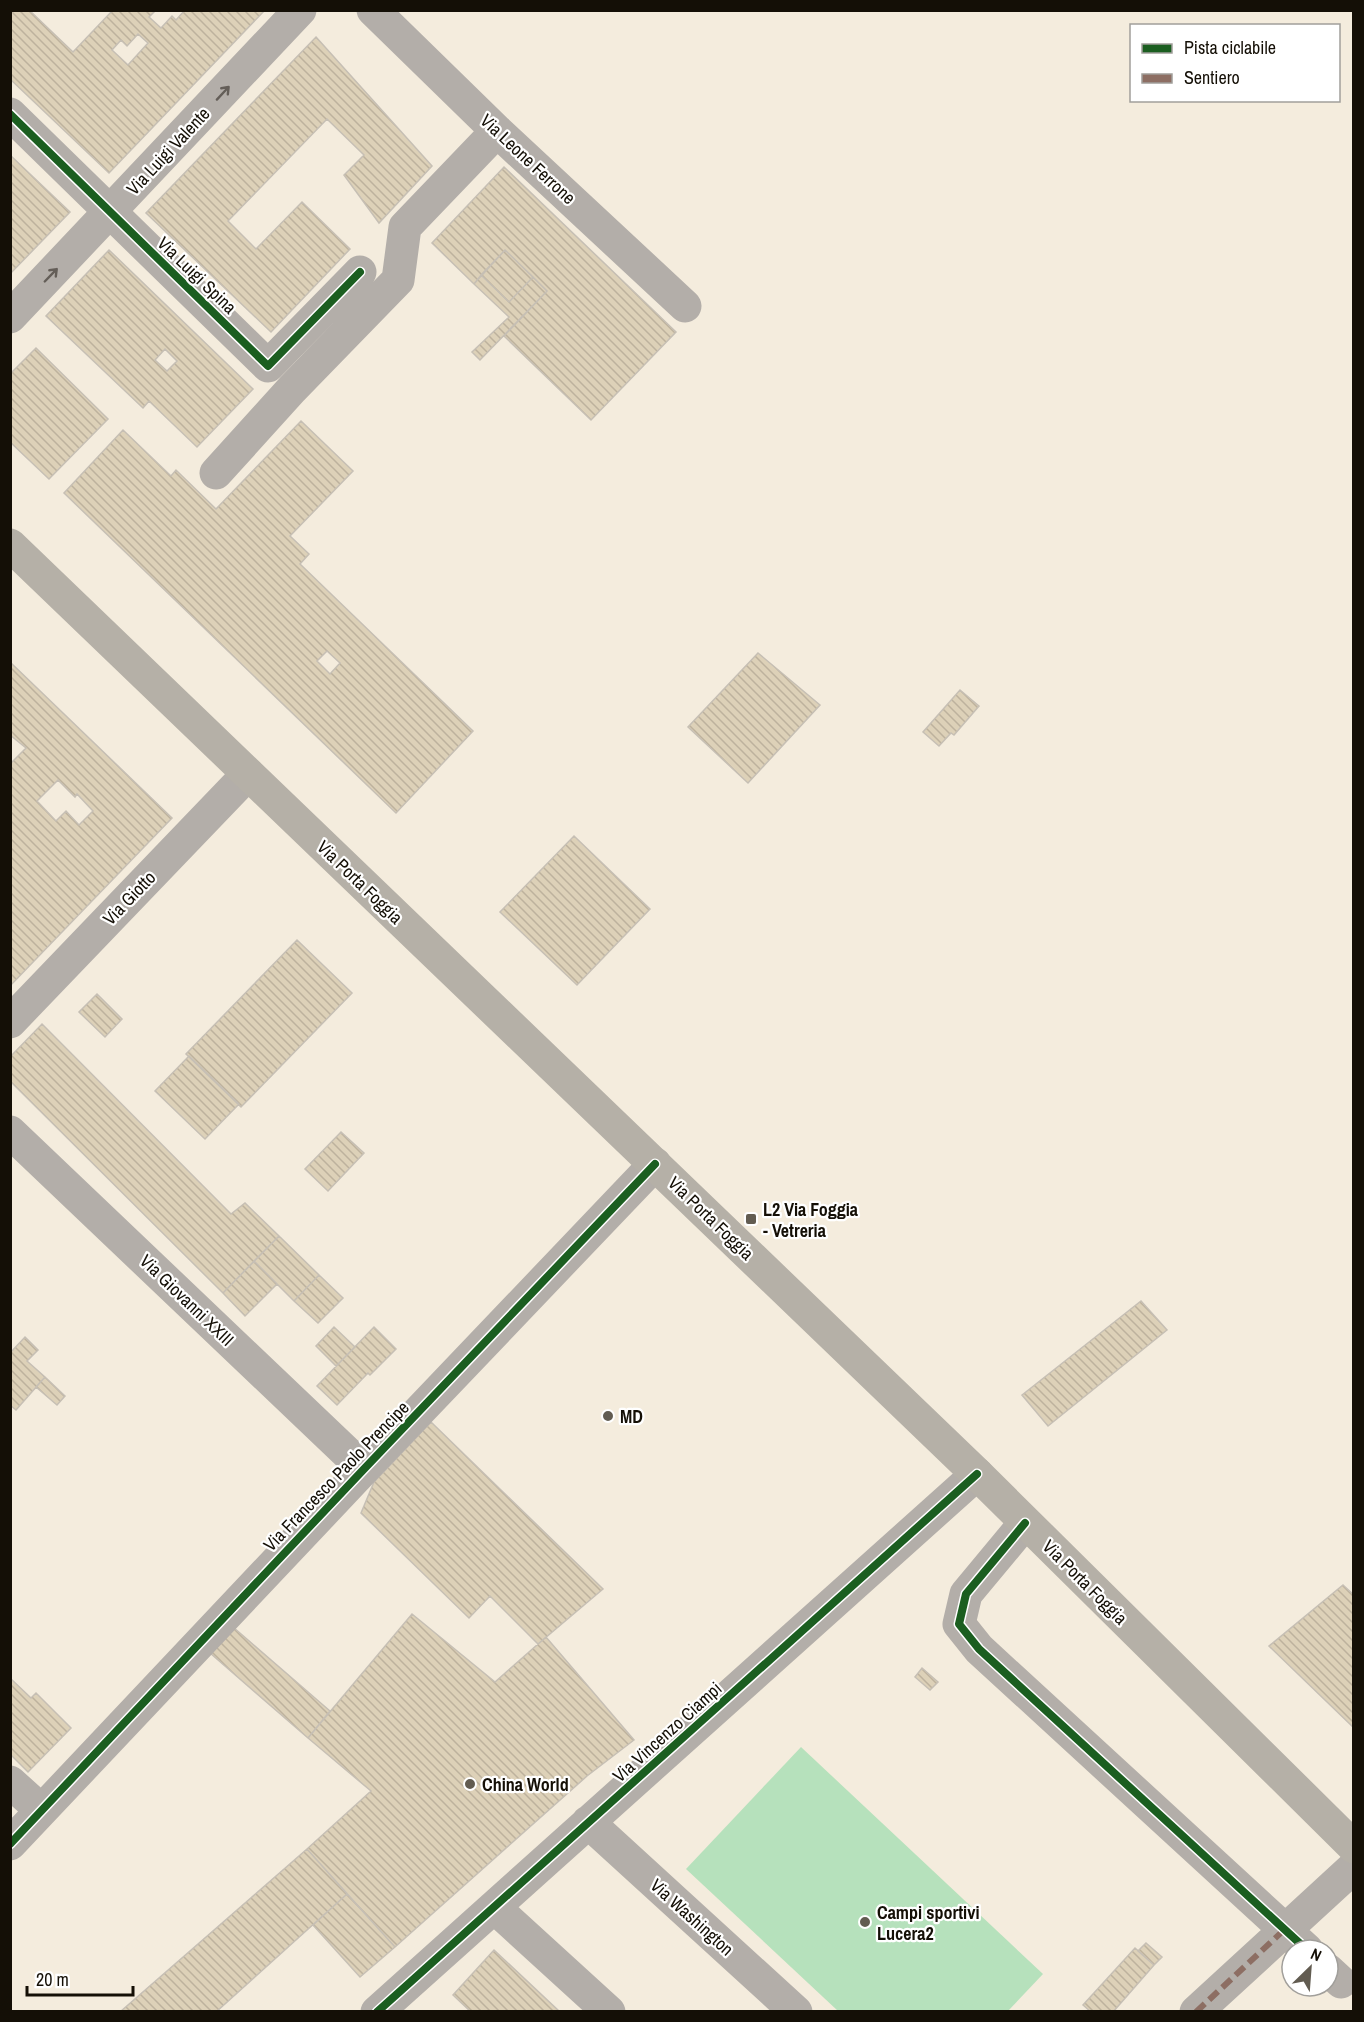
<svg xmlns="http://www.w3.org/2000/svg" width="1364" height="2022" font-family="'Archivo Narrow',sans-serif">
<defs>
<pattern id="building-back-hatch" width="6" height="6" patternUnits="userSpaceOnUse" patternTransform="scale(1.5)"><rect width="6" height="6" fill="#ddd1b8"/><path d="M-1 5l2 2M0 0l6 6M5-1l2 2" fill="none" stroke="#bdb29d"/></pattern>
</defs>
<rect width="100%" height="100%" fill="#f4ecdd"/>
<!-- pitch -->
<path fill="#b6e1bc" d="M801,1747L1043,1974L1008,2011H838L686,1869Z"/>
<!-- building -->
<path fill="url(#building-back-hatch)" stroke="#c6bfb4" stroke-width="1.5" fill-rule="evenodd" d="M10,10H29L73,52L113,10H156L149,17L161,28L172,16L176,20L185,10H265L109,173L10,79ZM138,34L148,43L128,65L112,50L121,40L127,46Z
M316,37L432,166L379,223L344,175L364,155L327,119L228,221L256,249L302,202L350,249L271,332L146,213Z
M10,155L70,212L10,274Z
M504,167L676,332L591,420L504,336L547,291L505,250L474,284L432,243Z
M109,250L253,389L197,447L149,401L143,408L46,316ZM165,349L177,361L167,371L155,360Z
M505,250L533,277L509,302L481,275Z
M481,275L509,302L533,277L547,291L480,360L472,352L509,317L474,284Z
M36,348L108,419L49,479L10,442V374Z
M301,421L353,471L290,536L309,554L300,564L473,731L396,813L64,493L123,430L171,476L176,470L216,509ZM327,651L340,663L330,674L317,661Z
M758,653L820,705L748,783L688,727Z
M10,662L172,818L10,986V764L26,748L10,735ZM58,780L75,797L77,794L93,811L79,825L66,811L56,821L37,801Z
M960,690L979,706L954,735L951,733L939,746L923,732Z
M574,836L650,909L577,985L500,912Z
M297,940L352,993L241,1107L186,1054Z
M97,994L122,1019L105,1037L79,1012Z
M42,1024L231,1214L245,1203L279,1236L223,1293L10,1081V1057Z
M189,1056L239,1104L205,1139L155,1091Z
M341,1132L364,1153L328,1191L305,1169Z
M279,1236L319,1275L294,1301L254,1261Z
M254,1261L277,1284L245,1316L223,1293Z
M319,1275L343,1298L318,1323L294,1301Z
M1141,1301L1167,1330L1048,1426L1022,1395Z
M334,1327L355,1347L336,1366L316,1346Z
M374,1327L396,1349L370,1375L368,1373L337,1405L317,1386Z
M25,1337L38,1350L27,1361L45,1377L16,1410L10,1405V1353Z
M45,1377L65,1396L57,1405L36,1387Z
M431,1422L603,1589L538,1644L490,1596L469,1618L361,1513L374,1482Z
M1343,1585L1354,1595V1728L1269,1646Z
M412,1614L495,1682L546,1637L634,1740L587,1776L395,1947L307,1849L371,1791L308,1738Z
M233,1627L330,1711L308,1738L210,1653Z
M922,1668L938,1682L930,1690L915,1677Z
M10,1678L31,1698L36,1693L71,1728L28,1772L10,1754Z
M307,1849L347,1894L216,2012H120Z
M347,1894L395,1947L360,1977L313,1925Z
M1146,1943L1162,1957L1154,1965L1138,1951Z
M1135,1948L1154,1965L1113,2012H1091L1083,2005Z
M494,1950L560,2012H471L453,1995Z"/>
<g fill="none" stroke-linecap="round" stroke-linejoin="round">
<!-- minor -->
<path stroke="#b3aea9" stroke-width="33" d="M373,10L497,131L685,306
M10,114L268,366L360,272
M10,317L300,10
M216,473L292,389L398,280L405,227L497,131
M10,1022L248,774
M10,1132L364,1469
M1025,1523L966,1594L959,1624L979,1649L1307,1950
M10,1782L41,1810
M588,1822L796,2012
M10,1844L364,1469L655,1164
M494,1907L609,2012
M1328,1970L1341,1982
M377,2012L977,1474
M1196,2012L1354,1867"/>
<!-- major -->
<path stroke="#b5b0a7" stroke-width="33" d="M10,545L977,1474L1354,1847"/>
<!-- quiet -->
<path stroke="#8d6e63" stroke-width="6" stroke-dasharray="12 6" stroke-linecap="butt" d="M1196,2012L1285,1929"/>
<!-- cycleway casing -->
<g stroke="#fff" stroke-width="11">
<path id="cycleway" d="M10,114L268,366L360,272
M1025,1523L966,1594L959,1624L979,1649L1307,1950
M10,1844L364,1469L655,1164
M377,2012L977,1474"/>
</g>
<!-- cycleway -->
<use href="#cycleway" stroke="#1b5e20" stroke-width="8"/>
</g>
<!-- one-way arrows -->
<defs><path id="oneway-shaft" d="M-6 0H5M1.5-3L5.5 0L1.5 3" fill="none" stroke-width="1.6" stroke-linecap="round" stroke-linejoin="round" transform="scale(1.5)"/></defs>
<g stroke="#645e58">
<use href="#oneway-shaft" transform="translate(223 93) rotate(-47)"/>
<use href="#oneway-shaft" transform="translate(51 275) rotate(-46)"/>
</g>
<!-- markers -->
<g fill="#625c51" stroke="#fff" stroke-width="2">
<rect x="745" y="1213" width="12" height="12" rx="3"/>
<circle cx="608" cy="1416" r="6"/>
<circle cx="470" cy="1784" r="6"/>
<circle cx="865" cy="1922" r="6"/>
</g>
<g text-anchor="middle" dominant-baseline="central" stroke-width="4.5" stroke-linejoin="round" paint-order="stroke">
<!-- street labels -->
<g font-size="18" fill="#140f06" stroke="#fff">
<text transform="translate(168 151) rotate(-47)">Via Luigi Valente</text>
<text transform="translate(528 159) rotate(43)">Via Leone Ferrone</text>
<text transform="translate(197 275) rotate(44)">Via Luigi Spina</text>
<text transform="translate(360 882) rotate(44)">Via Porta Foggia</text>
<text transform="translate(129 898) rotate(-46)">Via Giotto</text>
<text transform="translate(711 1218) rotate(44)">Via Porta Foggia</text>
<text transform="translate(187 1300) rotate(44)">Via Giovanni XXIII</text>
<text transform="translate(336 1476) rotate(-46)">Via Francesco Paolo Prencipe</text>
<text transform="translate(1085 1582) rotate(45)">Via Porta Foggia</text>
<text transform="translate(667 1732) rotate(-42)">Via Vincenzo Ciampi</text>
<text transform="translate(692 1917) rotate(42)">Via Washington</text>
</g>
<!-- poi labels -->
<g font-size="18" font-weight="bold" fill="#140f06" stroke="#fff" text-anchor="start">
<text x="763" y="1209">L2 Via Foggia<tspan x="763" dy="21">- Vetreria</tspan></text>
<text x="620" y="1416">MD</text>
<text x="482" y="1784">China World</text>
<text x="877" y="1912">Campi sportivi<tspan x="877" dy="21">Lucera2</tspan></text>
</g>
</g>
<!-- border -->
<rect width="1364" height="2022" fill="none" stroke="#140f06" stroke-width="24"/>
<!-- legend -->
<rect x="1130" y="24" width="210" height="78" fill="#ffffff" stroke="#a19f9b" stroke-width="1.5"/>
<rect x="1142" y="44" width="30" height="9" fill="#1b5e20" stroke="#a19f9b" stroke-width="1.5"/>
<text x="1184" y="54" font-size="18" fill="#140f06">Pista ciclabile</text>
<rect x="1142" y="74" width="30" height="9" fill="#8d6e63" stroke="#a19f9b" stroke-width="1.5"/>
<text x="1184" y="84" font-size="18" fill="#140f06">Sentiero</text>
<!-- north arrow -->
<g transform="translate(1310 1968) rotate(25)"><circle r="28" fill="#ffffff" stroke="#a19f9b" stroke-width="1.5"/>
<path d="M0-4.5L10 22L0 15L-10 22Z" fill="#625c51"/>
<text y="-9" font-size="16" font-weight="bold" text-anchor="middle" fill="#140f06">N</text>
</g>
<!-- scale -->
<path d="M27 1986v9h106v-9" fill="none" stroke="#140f06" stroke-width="3"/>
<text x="36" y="1986" font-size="18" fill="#140f06" stroke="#ffffff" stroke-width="4.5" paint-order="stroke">20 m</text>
</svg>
